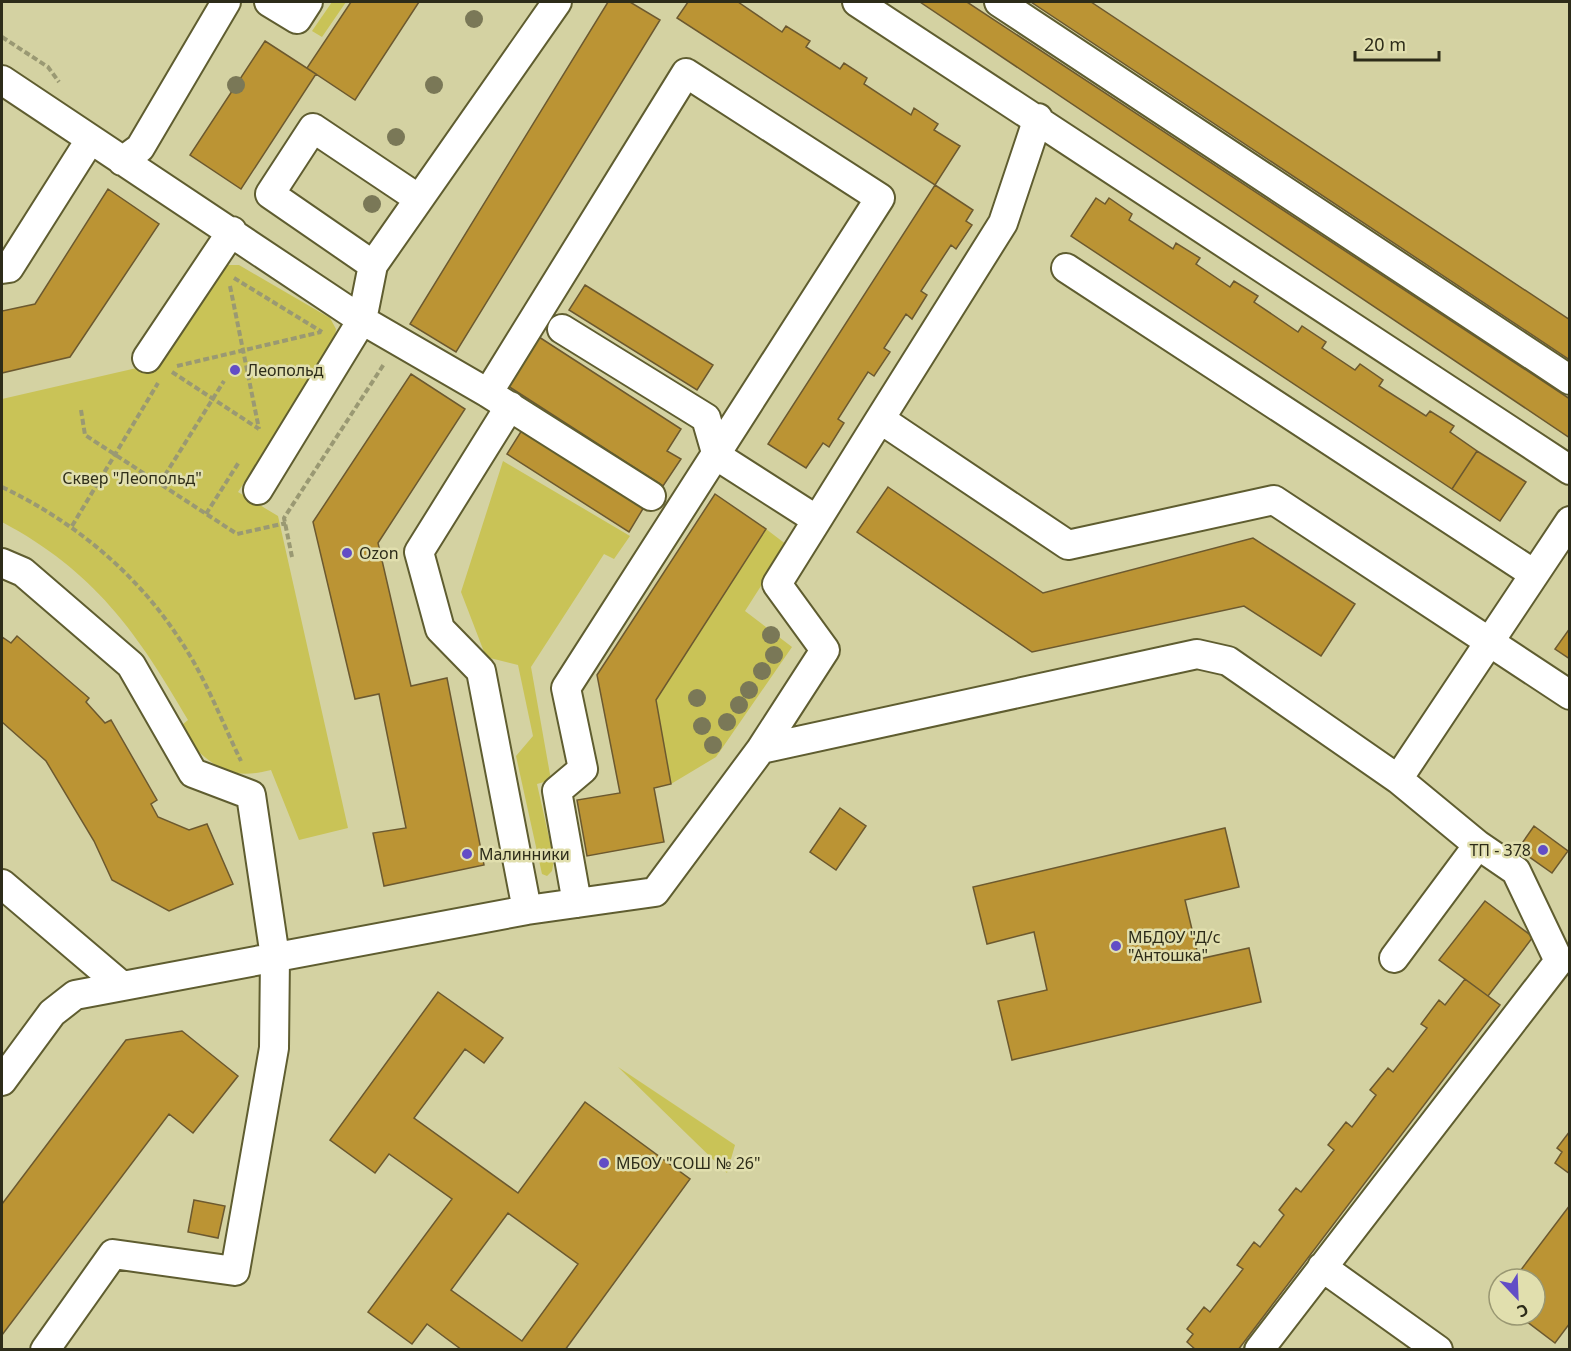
<svg xmlns="http://www.w3.org/2000/svg" width="1571" height="1351" font-family="'Noto Sans',sans-serif">
<rect width="100%" height="100%" fill="#d4d2a2"/>
<!-- green -->
<path fill="#c9c357" d="M332,2H346L322,37L312,31Z
M225,265H239L330,318L336,329L334,344L238,492L278,516L348,828L299,840L271,770C225,782 213,764 180,735L177,729L188,720C137,632 94,571 2,522V399L154,364Z
M503,461L630,536L614,559L604,554L531,667L551,780L537,784L554,860L552,871L547,876L542,874L516,756L533,736L518,665L486,657L461,592Z
M766,529L787,545L745,611L792,647L716,757L671,784L656,700Z
M618,1067L735,1145L727,1173Z"/>
<!-- building -->
<path fill="#bb9434" stroke="#6c592f" stroke-width="1.5" fill-rule="evenodd" d="M351,2H419L355,100L307,68Z
M608,2H630L660,20L456,352L410,324Z
M688,2H738L782,32L786,26L810,41L806,47L840,69L844,63L867,78L864,84L911,115L914,108L938,124L934,130L960,146L935,185L677,18Z
M920,2H967L1570,399V438Z
M1031,2H1091L1570,320V360Z
M265,41L316,74L241,189L190,155Z
M935,185L973,210L966,221L972,225L956,249L951,245L921,291L927,295L912,319L906,314L884,348L890,352L874,376L868,372L838,419L844,423L829,447L823,443L806,468L768,444Z
M108,189L159,224L70,357L2,373V311L35,304Z
M1096,198L1105,204L1109,198L1132,214L1129,220L1173,249L1176,243L1200,258L1196,264L1230,287L1234,281L1258,296L1254,302L1298,332L1302,326L1326,342L1322,348L1355,370L1360,364L1383,380L1379,386L1426,416L1430,411L1454,426L1450,432L1477,451L1452,489L1071,236Z
M585,285L713,365L697,390L569,310Z
M539,337L681,429L667,451L681,459L663,486L508,386Z
M411,374L465,409L378,543L411,686L447,678L484,865L384,886L373,833L406,828L379,694L355,699L313,522Z
M522,430L644,507L629,532L507,454Z
M1477,451L1526,482L1500,521L1452,489Z
M888,487L1043,593L1253,538L1355,604L1321,656L1244,606L1032,652L857,532Z
M715,494L766,529L656,700L671,784L654,788L664,842L587,856L577,800L620,793L597,675Z
M1570,628V659L1555,649Z
M17,636L89,698L86,702L105,723L111,720L157,800L151,804L158,817L189,830L207,824L233,884L169,911L112,880L94,841L46,761L2,722V637L11,643Z
M840,808L866,826L836,870L810,852Z
M1534,826L1568,851L1552,873L1518,849Z
M1225,828L1239,887L1185,900L1199,959L1249,948L1261,1002L1012,1060L998,1001L1047,990L1034,932L987,944L973,887Z
M1485,901L1533,937L1488,996L1439,960Z
M1465,979L1500,1005L1238,1350H1196L1187,1342L1193,1334L1187,1329L1204,1307L1210,1312L1243,1269L1237,1265L1254,1242L1260,1247L1284,1215L1279,1210L1296,1188L1301,1192L1334,1150L1328,1145L1346,1122L1352,1127L1376,1095L1370,1090L1388,1068L1393,1072L1427,1028L1421,1024L1439,1000L1445,1005Z
M438,992L503,1038L484,1063L465,1049L414,1118L518,1193L585,1102L690,1179L565,1350H462L427,1324L412,1344L368,1312L452,1199L389,1154L375,1173L330,1140ZM508,1213L578,1264L522,1341L451,1290Z
M182,1031L238,1076L193,1133L169,1114L2,1335V1204L126,1040Z
M1570,1131V1174L1555,1163L1562,1152L1557,1148Z
M194,1200L225,1206L218,1238L188,1232Z
M1570,1205V1323L1555,1343L1518,1315H1535V1279H1514Z"/>
<g fill="none" stroke-linecap="round" stroke-linejoin="round">
<!-- minor casing -->
<g stroke="#5f5d30" stroke-width="32">
<path id="minor" d="M269,2L297,19L308,2
M857,2L1570,470
M999,2L1570,380
M2,80L362,320L488,393L651,496
M1038,118L1003,223L880,419L1068,545L1274,500L1570,695
M122,161L140,148L226,2
M373,265L270,194L313,128L419,199
M1066,268L1534,574
M2,269L9,268L90,140
M562,329L706,418L717,456L817,520L777,584L825,650L761,749
M147,358L232,231
M488,393L686,73L880,198L566,688L583,769L557,791L577,903
M510,406L419,552L440,629L481,671L527,910
M258,490L362,320L373,265L557,2
M817,520L880,419
M2,563L23,572L131,665L193,773L251,795L275,957L274,1048L235,1271L113,1254L45,1350
M2,884L122,986
M1394,958L1478,845
M2,1081L52,1013L75,995L527,910L655,892L761,749L1197,654L1228,661L1398,779L1570,521
M1322,1267L1438,1350
M1259,1350L1559,961L1516,871L1478,845L1398,779"/>
</g>
<!-- path -->
<path stroke="#9a9973" stroke-width="4" stroke-dasharray="6 3" stroke-linecap="butt" d="M2,37L48,67L59,82
M234,278L322,332
M230,286L259,429
M177,366L321,332
M172,372L259,429
M81,410L85,435L237,534L286,523
M160,483L224,381
M2,487C75,522 138,574 182,643C206,679 222,722 241,761
M206,514L239,462
M72,526L158,383
M292,557L284,518L384,364"/>
<!-- minor -->
<use href="#minor" stroke="#fff" stroke-width="28"/>
</g>
<!-- trees -->
<g fill="#7a7857">
<circle cx="474" cy="19" r="9"/>
<circle cx="236" cy="85" r="9"/>
<circle cx="434" cy="85" r="9"/>
<circle cx="396" cy="137" r="9"/>
<circle cx="372" cy="204" r="9"/>
<circle cx="771" cy="635" r="9"/>
<circle cx="774" cy="655" r="9"/>
<circle cx="762" cy="671" r="9"/>
<circle cx="749" cy="690" r="9"/>
<circle cx="697" cy="698" r="9"/>
<circle cx="739" cy="705" r="9"/>
<circle cx="727" cy="722" r="9"/>
<circle cx="702" cy="726" r="9"/>
<circle cx="713" cy="745" r="9"/>
</g>
<!-- markers -->
<g fill="#624dc6" stroke="#e1dfae" stroke-width="2">
<circle cx="235" cy="370" r="6"/>
<circle cx="347" cy="553" r="6"/>
<circle cx="1543" cy="850" r="6"/>
<circle cx="467" cy="854" r="6"/>
<circle cx="1116" cy="946" r="6"/>
<circle cx="604" cy="1163" r="6"/>
</g>
<g text-anchor="middle" dominant-baseline="central" stroke-width="5" stroke-linejoin="round" paint-order="stroke">
<!-- poi labels -->
<g font-size="16" fill="#2d2c19" stroke="#e1dfae" text-anchor="start">
<text x="247" y="370">Леопольд</text>
<text x="359" y="553">Ozon</text>
<text x="1531" y="850" text-anchor="end">ТП - 378</text>
<text x="479" y="854">Малинники</text>
<text x="1128" y="937">МБДОУ "Д/с<tspan x="1128" dy="18">"Антошка"</tspan></text>
<text x="616" y="1163">МБОУ "СОШ № 26"</text>
</g>
<!-- park labels -->
<g font-size="16" fill="#302f19" stroke="#e1dfae">
<text x="132" y="478">Сквер "Леопольд"</text>
</g>
</g>
<!-- border -->
<rect width="1571" height="1351" fill="none" stroke="#2d2c19" stroke-width="6"/>
<!-- north arrow -->
<g transform="translate(1517 1297) rotate(157)"><circle r="28" fill="#e1dfae" stroke="#999772" stroke-width="1.5"/>
<path d="M0-4.5L10 22L0 15L-10 22Z" fill="#624dc6"/>
<text y="-9" font-size="16" font-weight="bold" text-anchor="middle" fill="#2d2c19">С</text>
</g>
<!-- scale -->
<path d="M1355 51v9h84v-9" fill="none" stroke="#2d2c19" stroke-width="3"/>
<text x="1364" y="51" font-size="18" fill="#2d2c19" stroke="#e1dfae" stroke-width="4.5" paint-order="stroke">20 m</text>
</svg>
